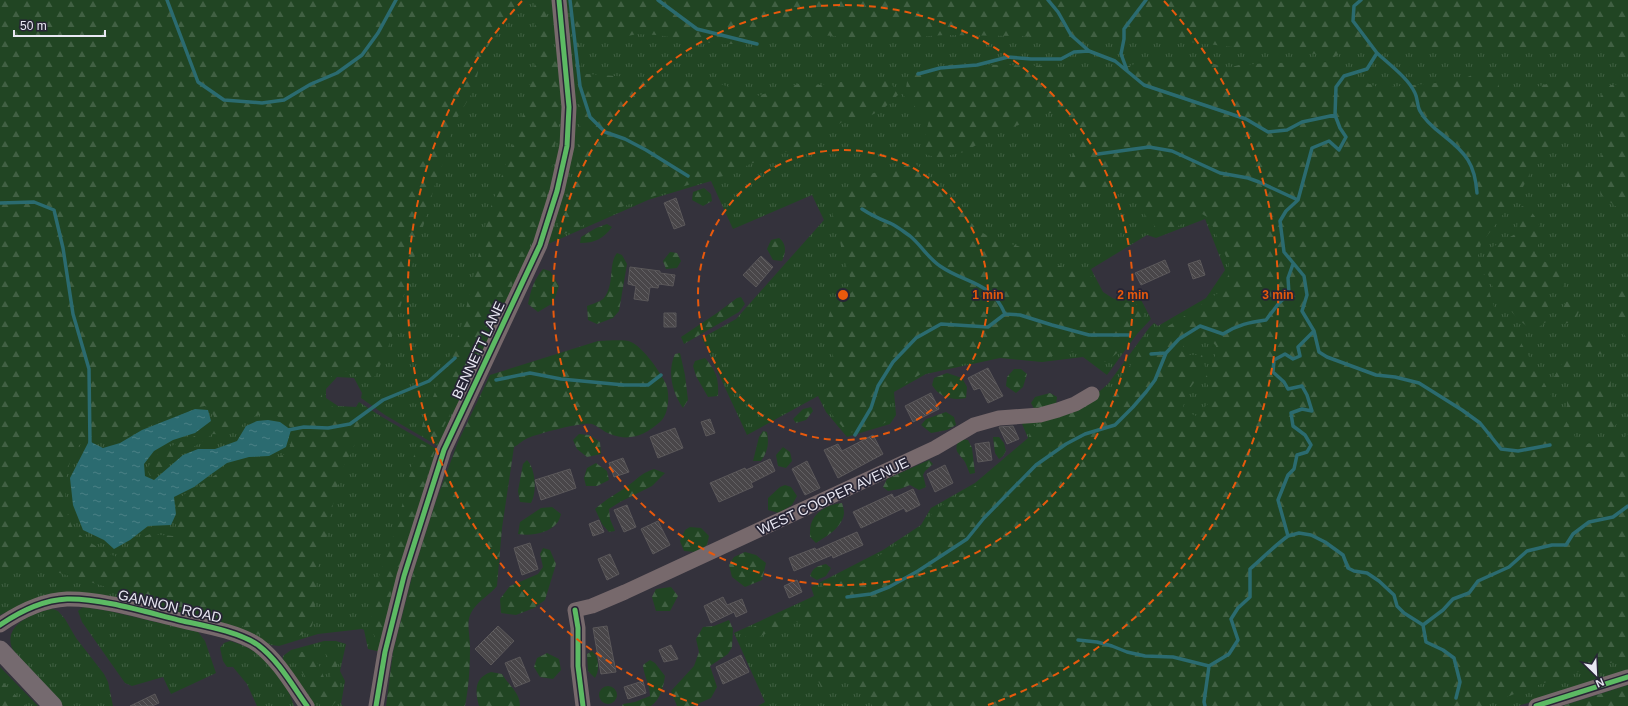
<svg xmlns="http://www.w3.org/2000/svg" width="1628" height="706" font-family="Helvetica,sans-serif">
<defs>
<pattern id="grass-tufts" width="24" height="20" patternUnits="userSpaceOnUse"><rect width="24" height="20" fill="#214523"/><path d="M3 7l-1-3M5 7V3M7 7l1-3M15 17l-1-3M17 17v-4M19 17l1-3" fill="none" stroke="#416043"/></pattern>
<pattern id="forest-firs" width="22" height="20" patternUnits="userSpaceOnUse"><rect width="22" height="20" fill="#214523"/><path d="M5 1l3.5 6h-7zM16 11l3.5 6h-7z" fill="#416043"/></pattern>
<pattern id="water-ripples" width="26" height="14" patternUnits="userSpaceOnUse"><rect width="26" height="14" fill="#2b6b70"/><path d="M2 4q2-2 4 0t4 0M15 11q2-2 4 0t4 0" fill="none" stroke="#4a8085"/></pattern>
<pattern id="building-back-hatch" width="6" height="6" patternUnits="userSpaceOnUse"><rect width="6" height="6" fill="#494649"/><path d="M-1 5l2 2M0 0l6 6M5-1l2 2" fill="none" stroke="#636164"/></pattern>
</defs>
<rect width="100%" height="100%" fill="#34323c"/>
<!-- grass -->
<path fill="url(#grass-tufts)" d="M0,0H553L563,105L561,143L552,189L535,242L438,446L385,415L361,398L362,393L354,378L337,377L326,389V398L338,406L356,407L359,402L382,417L437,449L381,652L368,649L364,630L362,629L318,634L279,646L271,645L257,637L130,602L14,609L0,615Z
M564,0H1628V672L1518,706H758L765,702L734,633L814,596L811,587L883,550L921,525L931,508L975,483L1028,438L1020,419L1094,396L1108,384L1149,328L1154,323L1158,326L1206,298L1225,270L1205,219L1156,238L1147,235L1091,269L1103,292L1114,299L1137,292L1151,319L1137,334L1107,375L1083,357L1042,362L1000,358L926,374L894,392L896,415L890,424L847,437L826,412L818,396L747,435L702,338L736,319L824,220L812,195L733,229L711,181L648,200L546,245L562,191Z
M83,607L109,611L198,632L205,641L216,673L171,694L163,677L132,686L125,683L82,622L78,611Z
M53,609L58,611L65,619L76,638L104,674L108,682L113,706H63L13,650C1,626 33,612 53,609Z
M230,641C263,650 284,674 294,706H257L247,684L233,667H227L223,661L220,648L224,643Z
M324,641H336L346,644L340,671L345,681L341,704L343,706H315L283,660V656L291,650Z
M0,667L3,670L38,706H0Z"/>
<!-- forest -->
<path fill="url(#forest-firs)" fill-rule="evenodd" d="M0,0H533L509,20L491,41L480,61L475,88L453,125L446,157L438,174L391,340L376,375L369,382L360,380L354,373C350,372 345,371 341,372C328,374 319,389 323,401C336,410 343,411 359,410L362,417L353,450L346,461L341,474L329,520L326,538L319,557L315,601V613L312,626L305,633L286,642L270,640L232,621L137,596L46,569L28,574L0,566ZM205,406C237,428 175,442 163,450C155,455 152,461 147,469L150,476C161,473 168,463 176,457C188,449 201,444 212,434C218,434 225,435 230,434C236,432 241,426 245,422C256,413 274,411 285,421C295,430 292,441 288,452C275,461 260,459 246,461C227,465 213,477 197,487C189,492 181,495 175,503C178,516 178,524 173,536L150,534L138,539L117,557C106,553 77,536 72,526C59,502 64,448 91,436L99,441L108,443L120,440L183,410Z
M571,0H1628V57H1616L1597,50L1522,48L1503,51H1430L1355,46L1334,57L1283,49H1250L1164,39L1119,37L1095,40L1074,47L1058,50L1053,40L1023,36L944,35L889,39L857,38L821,35L738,44H718L656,35L637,34L609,40L584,42C574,30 572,15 571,0Z
M535,4L546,6L550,43L560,69V110L550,183L533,238L487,340L441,432L437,444L428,440L420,434L424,419L458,336L465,313L487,218L522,118L534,70L537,45L536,27L531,14Z
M579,42L582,60L580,73L577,72C573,63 573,53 574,44Z
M1181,57L1204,61L1228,68L1239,65L1269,63L1336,62L1356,79L1380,88L1458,81L1477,73L1498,72L1499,88L1516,93L1550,83L1567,81L1589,94L1590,107L1557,147L1539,155L1522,189L1481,244L1478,256L1495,310L1516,334L1577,440L1587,444L1620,440L1628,434V657L1621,660C1575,672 1530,686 1486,706H872L869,694L856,685L842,672L835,691H824L814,675L816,640L809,627L792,620L755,639L745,637L746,630L817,599L818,592L824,585L880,555L924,527L934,510L972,488L988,477L1027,444L1031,428L1038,424L1064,414L1113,386L1134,361L1142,345L1155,334L1188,314L1218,293L1228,276L1229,263L1209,218L1202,214L1174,228L1161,231C1158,229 1154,226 1152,223C1144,215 1135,198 1125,192C1111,184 1083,187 1066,189L1064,174L1073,155L1077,131L1064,113H1048L996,134L964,152L938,158L921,153L929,120L903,95L906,88L908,76L918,69L956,64L1050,66L1108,72L1142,62ZM1208,337L1216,346C1216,360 1211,368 1204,380L1212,390L1208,404L1195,416L1183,408L1186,394L1205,367L1202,355H1188L1180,350L1191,338Z
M587,74L643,78L688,79L717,83L757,96L805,82L819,85L848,81H890L898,95L883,109L862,120L842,122L803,146L750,164L729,175L703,180L615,209L570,232L557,236L555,233L578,161L580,129L579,81L582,75Z
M1628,83V207L1615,206L1601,195L1596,175L1604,147L1595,115L1598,103L1603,92L1611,85Z
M1580,157H1584L1587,166C1580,186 1579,193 1559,202C1562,194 1567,186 1571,178C1574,171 1574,164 1580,157Z
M914,162L939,191L964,212L976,229L995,240L1018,246L1041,258L1065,268L1088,272L1110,302L1135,303L1144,314C1142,325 1138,327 1131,335C1121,348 1120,353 1105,362L1093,359L1084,352H1071L1040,359L997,357L924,372L889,394L891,417C882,429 863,430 848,433C838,421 817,402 825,385C829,377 833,369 833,359C834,354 829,349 828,345C824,329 828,318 833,303L852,292L851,280L842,253L840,240L833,219L832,205L852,186L867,175L884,170L893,171Z
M704,188L711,194L712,201L703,206L692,200L693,192Z
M1522,206C1534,211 1542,224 1540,237C1540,242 1536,248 1535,253L1543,261L1557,266L1562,275L1564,287L1560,289L1543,287L1545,298L1550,312L1546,322L1533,331L1519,320L1495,293L1483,261L1489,249L1517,233L1518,211Z
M607,224L612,227C603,239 595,243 580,243L581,237L596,228Z
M779,238C787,244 786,253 782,261L773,260L767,249L771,240Z
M670,252L677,253L681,261L677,268L666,269L663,261Z
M617,253L622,255L627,264L619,311L613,318L597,324L588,320L587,306C592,304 600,302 604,298C615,284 608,264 617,253Z
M543,269L550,271L559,286L553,303L538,312L528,304C531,289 534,280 543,269Z
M1623,283L1628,291V338L1627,340L1618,323L1617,298L1619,284Z
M741,297L745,304L739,312L684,344L681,337L717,313L737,298Z
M1573,301L1581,308L1574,321L1564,324L1560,312L1566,302Z
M1585,329L1593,333L1605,346L1603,354L1584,355L1582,341Z
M598,341C606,341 624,339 631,342C644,348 660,372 666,384C670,395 669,414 660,422C645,435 630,442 610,434C604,432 598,426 592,424C581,422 536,434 526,439C522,441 518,445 514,447L502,528L497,586C490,595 476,602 471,613C466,622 470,636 470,647C470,667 469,686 465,706H386L393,652L413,573L436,501L458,442L490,375Z
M680,353L685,375L688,400L683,408C672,392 667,372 675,354Z
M1570,356L1576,359L1568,379L1557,387L1554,377L1561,365Z
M705,358C716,371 719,378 718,396L708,397L696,376L693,366L695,361Z
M1014,369H1021L1027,374L1023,387L1016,393L1006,386L1007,377Z
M947,373L962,378L967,387L966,398C952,401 939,397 932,385L934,378Z
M1612,375L1609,395L1616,425L1606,431L1574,428L1567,408V395C1582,379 1592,379 1612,375Z
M1050,393L1057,397L1056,404L1035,410L1031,403L1035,397Z
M811,407L813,411L806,420L796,423L793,419L803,409Z
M946,412L954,417L956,425L947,430L931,433L921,425L926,419Z
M763,431L767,432C769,444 768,451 761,461H753L759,437Z
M579,434L589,435L600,442L601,454L587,457L577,449L573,440Z
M993,437H999L1004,443L1006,451L1003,456L999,459L995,453Z
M960,439L968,440L972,448L975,473L970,474C968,470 967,466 965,462C959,453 952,451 960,439Z
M418,442L435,450L414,522L391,595L383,630L379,640L375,637L371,628L373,593L395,531L405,495L415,451Z
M783,447L790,452L792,461L786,468L778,466L776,455Z
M527,460C536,470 537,492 531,503L520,502L518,491L523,464Z
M929,460L933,464L925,471L923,475L926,487L919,490L910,485L900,489L888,491L883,487L887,479Z
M596,463L607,471L609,480L597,486H586L584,478L587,468Z
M654,469L665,473L652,486L620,502L609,509L610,519L615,531L609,532L602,524L595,509C606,499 618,493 629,485C640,477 640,474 654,469Z
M785,485L791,487L797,496L792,505L779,513L768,510V498L780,487Z
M842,503C843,506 844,510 844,513C843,527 827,536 816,543L810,537C810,533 810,527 811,524C815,511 829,504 842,503Z
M552,507L561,514C560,517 559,521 557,523C548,534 530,536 518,534L520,522L541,508Z
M690,527L701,528L709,536L707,545L696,552L684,551L680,541L685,530Z
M543,548L550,550L556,564L545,600L534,608L516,615L501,613L500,599L510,586L538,574L543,567L540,554Z
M745,552L756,555L766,563L762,580L745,587L732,577L729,565L734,557Z
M826,564L831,568L826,576L817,580L810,576C813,567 818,566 826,564Z
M671,587L678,596L670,611H656L652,597L656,589Z
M729,620L733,629L732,647L728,654L710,666L717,687L711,698L693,706H677L671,691L694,666L699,652L696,639L703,627L714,626Z
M330,648L335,654L340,681V697L332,706H321L294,658L297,651L309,653L319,665L325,680H330C332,669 325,660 326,649Z
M592,651C599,657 600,670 595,678L588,671L587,654Z
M547,653L559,659L561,670L553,679L540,677L534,667L537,658Z
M650,660L655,663L665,676C663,688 661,698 651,706H622L623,704L635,702L650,696C650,684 644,677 643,665Z
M491,672L502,674C509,686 520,692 520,706H479C475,691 474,678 491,672Z
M0,679L26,706H0Z
M1628,685V706H1562Z
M599 695a9 9 0 1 1 18 0a9 9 0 1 1-18 0Z"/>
<!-- water -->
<path fill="url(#water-ripples)" d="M195,409L208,410L211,421L195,433L173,440L154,451L144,464L145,476L154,480L183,455L198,449H215L237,441L246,426L257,421L268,420L280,422L291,430L286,447L269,456L249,457L227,463L210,475L194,487L174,497L176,514L171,525L148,526L130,540L114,549L104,540L83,530L73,505L70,478L89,441L103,448L120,443L142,430Z"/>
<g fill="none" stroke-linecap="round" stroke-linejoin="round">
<!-- stream -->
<path stroke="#2b6b70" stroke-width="3.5" d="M167,0L198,82L224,100L262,103L284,100L311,84L337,73L362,55L378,33L396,0
M570,0L580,86L590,117L605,132L625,139L646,150L688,176
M658,0L697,29L757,44
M1048,0L1058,12L1071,35L1089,51L1115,61L1144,85L1246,119L1268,132L1287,130L1302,122L1335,115
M1377,53C1390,65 1408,78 1415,93C1418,99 1417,106 1420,111C1425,121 1435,129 1443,135C1466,153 1475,164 1477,193
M1127,70L1121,54L1124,39V29L1146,0
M918,74L940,68L977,65L1008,57L1031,59H1061L1074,52L1089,51
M1098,154L1149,147L1172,151L1220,173L1248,178L1259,182L1298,200
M0,203L34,202L54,210L63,248L73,314L89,369L90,445
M862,209C874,217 880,219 892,224C898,227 904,232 910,236C921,245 928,258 940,266C966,284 991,281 1005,314
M1314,331L1319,352L1327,357L1376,375L1395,377L1419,383L1462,410L1480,423L1501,449L1518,451L1550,445
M1151,354L1166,353L1179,339L1200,326L1223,334C1237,325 1250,322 1266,320L1279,303L1289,294L1288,278L1293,264
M496,380L530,373L561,379L624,385H648L661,375
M288,430L304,427L328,428L350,424L383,400L429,381L455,358
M855,435L871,408L878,386L893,362L916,338L941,324L988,327L1005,314L1020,315L1052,325L1089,335H1129
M1288,536L1299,533L1311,535L1325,542L1343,555L1348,568L1354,571L1367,573L1379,581L1394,595L1397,606L1404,613L1423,625L1426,642L1443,650L1454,658L1460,682L1456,698
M847,597L871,594L889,587L918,571L967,539L984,518L1036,465L1066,444L1085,434L1115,425L1133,407L1146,392L1155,380L1166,353
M1423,625L1443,610L1453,599L1469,593L1478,581L1509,567L1527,551L1552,545H1566L1573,534L1589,522L1613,517L1628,506
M1078,640L1097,642L1112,646L1127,652L1145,656L1173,657L1209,666
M1205,706L1204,702L1209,666L1229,654L1238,640L1231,619L1238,608L1250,597V569C1263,558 1274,546 1288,536L1278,500L1288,475L1294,469L1297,455L1307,452L1311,445L1305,435L1293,426L1291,413L1302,409L1312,411L1307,395L1302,386L1288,389L1284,382L1273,372L1274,360L1285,354L1293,359L1300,356L1298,347L1314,331L1302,311L1307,295L1304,276L1284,252L1280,221L1286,211L1298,200L1312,148L1329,141L1339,150L1346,137L1340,128L1335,115L1336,87L1344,76L1367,69L1377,53L1353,21L1354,6L1361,0"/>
</g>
<!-- building -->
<path fill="url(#building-back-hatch)" stroke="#5b585a" d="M676,198L685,225L674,229L664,203Z
M761,256L773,267L756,287L743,275Z
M1165,260L1170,272L1141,285L1135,273Z
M1200,260L1205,275L1193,279L1188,264Z
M630,267L660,271V273L675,275L673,286L659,284L658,288L650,287L648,301L634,299L636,286L628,284Z
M664,313H676V327H664Z
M988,368L1003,396L988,403L980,388L974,390L968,378Z
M931,393L939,409L913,422L905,406Z
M710,419L715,433L706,436L701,422Z
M1013,426L1019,439L1007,444L999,427Z
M675,428L683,448L658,458L650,437Z
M873,435L883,454L838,478L824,450L838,444L842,451Z
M989,442L992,460L978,462L975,444Z
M623,458L629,472L614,477L609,463Z
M770,459L775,471L751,483L753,487L719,502L710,483L745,468L746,470Z
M807,461L820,488L805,495L792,469Z
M945,465L953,483L935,492L927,474Z
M570,469L576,488L541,500L535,480Z
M913,489L920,505L906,512L904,508L861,528L853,512L892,494L894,498Z
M627,505L636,527L624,532L614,510Z
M599,520L604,532L593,536L589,524Z
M658,521L670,545L653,554L641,529Z
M857,532L863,545L833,558L832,555L794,571L789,558L815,548L816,550Z
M530,543L538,569L522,575L514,548Z
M610,554L619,574L607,580L598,559Z
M797,580L802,592L789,598L784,586Z
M723,597L727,605L742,599L747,612L736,617L734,612L711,623L704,606Z
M498,626L514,641L491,665L475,649Z
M607,626L616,672L601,674L593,628Z
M671,645L678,659L664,662L659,650Z
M741,655L749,672L723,684L716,667Z
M520,657L530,681L515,687L505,663Z
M643,681L646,693L628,699L624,687Z
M155,694L159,703L152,706H130Z"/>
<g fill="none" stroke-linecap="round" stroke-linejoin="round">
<!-- minor -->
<path stroke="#77696c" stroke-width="15" d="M0,625C19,612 44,600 67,599C101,598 149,613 183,621C206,626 239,632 258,645C279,661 292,685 307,706
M376,706L385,652L404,576L444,450L540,245L557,191L567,146L569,107L559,0
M583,706L578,666V628L575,610L592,606L625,592L935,448L974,425L999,418L1040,415L1058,410L1075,404L1092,394
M1536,706L1628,677"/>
<!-- major -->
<path stroke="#756a6f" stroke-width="19" d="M0,650L53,706"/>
<!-- cycleway casing -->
<g stroke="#272535" stroke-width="8">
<path id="cycleway" d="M575,610L578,628V666L583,706
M0,625C19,612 44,600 67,599C101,598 149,613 183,621C206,626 239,632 258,645C279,661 292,685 307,706
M376,706L385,652L404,576L444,450L540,245L557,191L567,146L569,107L559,0
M1536,706L1628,677"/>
</g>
<!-- cycleway -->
<use href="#cycleway" stroke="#5cba63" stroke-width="5"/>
</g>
<!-- distance rings -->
<g fill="none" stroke="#e8590c" stroke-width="2" stroke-dasharray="7 5">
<circle cx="843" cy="295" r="145"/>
<circle cx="843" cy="295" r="290"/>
<path d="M698 705A435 435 0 0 1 522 1M1164 1A435 435 0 0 1 988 705"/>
</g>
<g text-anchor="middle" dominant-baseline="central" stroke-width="3.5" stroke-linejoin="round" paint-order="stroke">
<!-- street labels -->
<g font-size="14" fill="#e9e8f3" stroke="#272535">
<text transform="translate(478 350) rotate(-65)">BENNETT LANE</text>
<text transform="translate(833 496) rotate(-25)">WEST COOPER AVENUE</text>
<text transform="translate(170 606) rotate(13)">GANNON ROAD</text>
</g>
</g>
<circle cx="843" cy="295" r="6" fill="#e8590c" stroke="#272535" stroke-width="2"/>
<g font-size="12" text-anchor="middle" font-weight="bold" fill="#e8590c" stroke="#272535" stroke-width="3.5" stroke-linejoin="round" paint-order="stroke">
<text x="988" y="299">1 min</text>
<text x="1133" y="299">2 min</text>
<text x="1278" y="299">3 min</text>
</g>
<!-- north arrow -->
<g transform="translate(1596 674) rotate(156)" stroke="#272535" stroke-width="3" paint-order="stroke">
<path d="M0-3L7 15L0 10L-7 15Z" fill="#e9e8f3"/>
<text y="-6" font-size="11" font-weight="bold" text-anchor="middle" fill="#e9e8f3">N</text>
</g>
<!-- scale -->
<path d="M14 30v6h91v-6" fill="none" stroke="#e9e8f3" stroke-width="2"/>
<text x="20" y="30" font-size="12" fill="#e9e8f3" stroke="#272535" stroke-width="3" paint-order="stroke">50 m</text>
</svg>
